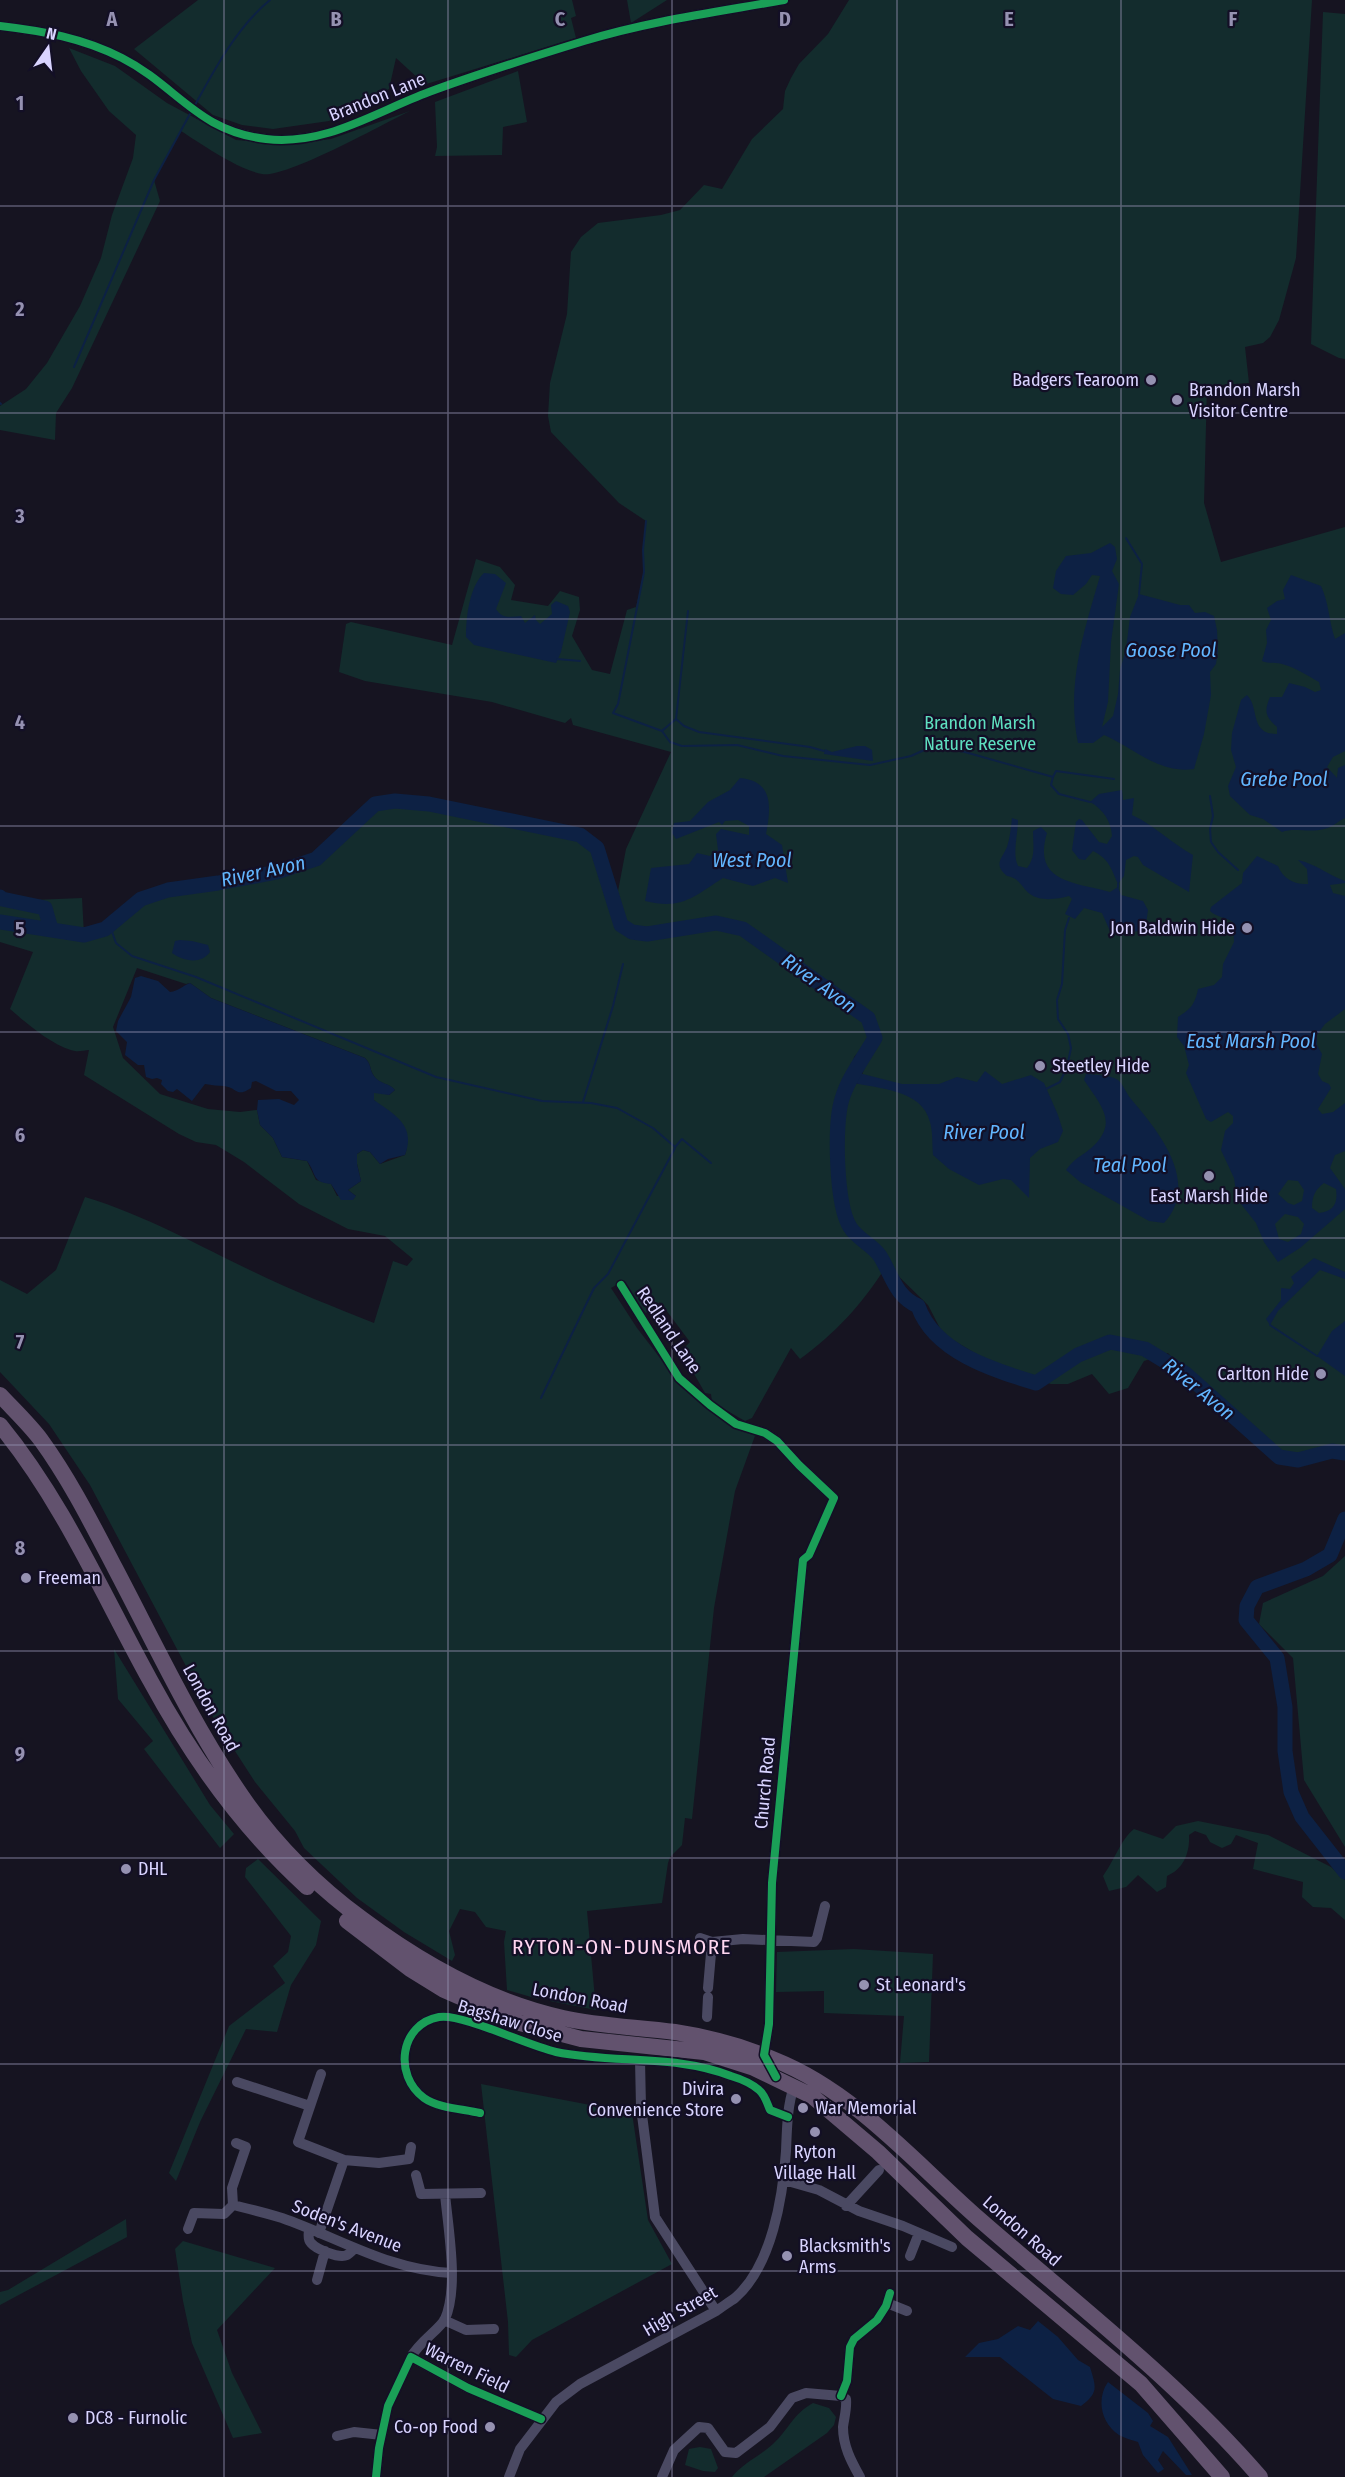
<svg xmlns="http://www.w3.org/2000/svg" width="1345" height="2477" font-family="'Fira Sans Condensed',sans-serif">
<rect width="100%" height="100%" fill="#161421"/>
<!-- green -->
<path fill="#132c2d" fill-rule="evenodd" d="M198,0H572L576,16L571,18L576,38L420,86L419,79L396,58L389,89L329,121L273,129L242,125L213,115L134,49Z
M627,0H667L631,23Z
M849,0H1312L1296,258L1279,320L1270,337L1263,343L1245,347L1249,383L1207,386L1204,503L1221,562L1345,527V1453L1332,1451L1298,1460L1279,1457L1189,1376L1168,1353L1144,1361L1128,1388L1109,1394L1092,1374L1068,1384H1051L998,1367L943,1334L928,1305L887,1265C863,1303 837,1332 800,1359L791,1348L752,1418L745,1421L712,1402L711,1394L705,1393L681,1351L690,1342L660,1302L646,1313L618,1284L611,1288L637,1328L677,1380L756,1433L735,1491L714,1608L692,1819L685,1818L682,1845L670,1857L668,1863L662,1903L587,1911L596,2010L550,2001L549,1994L543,1993L538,1999L507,1990L504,1942L506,1931L486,1927L475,1912L460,1909L449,1931L455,1955L452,1961L404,1932L357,1898L304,1848L295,1831L255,1782L213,1717L90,1485L49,1424L0,1372V1280L27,1294L56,1270L85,1197C145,1215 199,1246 254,1272C293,1291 334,1307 374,1323L393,1261L407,1266L413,1259L385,1236L348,1229L299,1204L244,1162L216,1145L196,1142L179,1134L84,1075L89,1050C85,1050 79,1052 75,1051C54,1047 26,1023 10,1009L33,952L0,942V897L9,901L82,898L84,935L110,926L141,899L168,890L218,883L277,872L316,859L375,804L395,801L429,804L580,835L597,848L615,907L626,849L671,752L573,725L571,718L565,723L492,702L365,681L339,672L346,624L351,622L452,645L476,559L500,567L515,585L511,600L548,606L560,591L579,597L580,610L572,636L592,670L610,674L627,610L636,607L644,572L643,550L646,521L619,503L551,432L548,416L550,383L567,314L571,252L581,237L598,223L661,215L680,210L704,185L722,189L752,139L783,109L785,91L791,78L799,64L828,34ZM137,968L186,984L190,983L211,998L365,1058C372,1065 369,1069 374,1076C378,1084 389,1083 395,1090L389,1095L378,1092L374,1093V1100C392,1118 414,1128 405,1155L380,1164L370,1152L363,1150L357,1154V1164L361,1181L348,1190L356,1196H337L331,1184L316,1180L307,1161L282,1157L273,1138L260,1125L257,1110L240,1112L208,1109L160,1094L123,1058L113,1027ZM873,1036L874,1039L859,1084L851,1082L854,1057Z
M1323,12L1345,14V359L1339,358L1311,344Z
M69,48L115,66L167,103L236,140L292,144L331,139L410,111C385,123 285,179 262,174C239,170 201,144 181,131L154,180L160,201L72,388L56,413L55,440L0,430V406L26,389L47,363L80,306L101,258L112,215L133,158L136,135L109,111L81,71Z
M518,71L527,122L503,127L502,155L435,156L437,147L435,102Z
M1345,1556V1847L1304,1780L1293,1658L1259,1624L1263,1603L1323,1576Z
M114,1649L210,1805L234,1834L220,1848L144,1749L153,1741L118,1699Z
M1198,1821L1268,1835L1331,1867L1345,1880V1920L1331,1908L1313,1907L1302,1897L1303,1882L1253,1869L1258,1843L1236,1835L1231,1844L1222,1848L1210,1842L1206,1835L1195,1831L1189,1835C1190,1852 1184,1869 1167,1876L1166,1887L1157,1892L1138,1875L1126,1887L1109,1891L1103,1876C1114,1861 1121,1839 1134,1829L1163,1839L1176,1826Z
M258,1859L321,1921L316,1945L291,1985L277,2032L246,2029L200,2122L176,2181L169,2173L229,2026L285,1983L273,1966L288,1952L291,1936L245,1877L246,1868Z
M854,1949L933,1954L929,2062L900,2063L904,2016L824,2013V1991L776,1992L777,1952Z
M481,2084L632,2113L648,2220L672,2264L532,2340L516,2357L509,2355L508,2322Z
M126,2219L127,2237L0,2305V2292L8,2290Z
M183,2241L275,2268L217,2330L232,2373L262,2433L233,2438L192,2343L183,2301L175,2249Z
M813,2403L829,2408L836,2417L834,2425L827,2433L764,2477H732C743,2463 760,2456 773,2444C790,2428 792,2415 813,2403Z
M700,2447L711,2449L718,2468L715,2472L703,2471L685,2465L689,2449Z"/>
<!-- water -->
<path fill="#0d2144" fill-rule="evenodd" d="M1110,543L1115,547L1117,559L1112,571L1119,584L1111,642L1108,702L1102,727L1113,716L1118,694L1120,670L1126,649L1130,617L1139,594L1180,605H1189L1195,613L1205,612L1214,616L1217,630L1218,651L1216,664L1210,672L1211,695L1204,734L1194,769C1159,774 1134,748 1104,735L1093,743H1078C1066,684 1084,632 1100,576L1092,575L1086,584L1073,595L1061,594L1053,588L1056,571L1066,556L1091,553Z
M484,573L495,574L506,583L496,609C502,619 511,617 521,616L525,623L535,615L536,620L540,624L552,614L551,605L556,601L568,606L570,612L561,652L556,663L474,645L466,637C466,618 469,587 484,573Z
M1291,575L1321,586C1329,603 1329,622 1335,639L1345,633V751L1333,757L1327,767L1337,778L1338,768L1345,765V818C1338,821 1332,828 1324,829C1308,833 1294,827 1282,832L1263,819L1250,815L1230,796L1228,786L1236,767L1231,750L1232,733L1241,700L1247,695C1260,708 1249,734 1277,734V727C1265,716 1264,712 1270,697H1282L1289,683L1305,687L1315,692L1321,690L1319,682C1308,676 1295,667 1282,664C1274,662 1269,664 1262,661L1267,643L1266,630L1271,620L1267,608L1277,601L1285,599L1283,590Z
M857,746H865L872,750L873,761L824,754L825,749L832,752Z
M740,778C774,781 771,808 766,834L782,845L788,883L775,878L753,886L723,878C693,897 682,910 645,901L651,868L689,864L697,853L710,856L718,850L716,834L721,829L749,835V826L738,820L725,821L722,825L719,822L676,839L672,833L674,823L690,821L708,802L730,790Z
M1122,790L1123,800L1134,798L1132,815C1154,825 1171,843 1193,855L1189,892L1143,865L1138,857L1134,856L1126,860L1124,876L1118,884C1111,868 1109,859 1093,851L1085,860L1079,859L1072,850L1076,822L1079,819L1082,820L1099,842L1107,844L1112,836C1111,821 1103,809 1090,802L1099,794Z
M1012,818L1018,820C1018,835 1012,853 1018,866L1027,868C1036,857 1033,844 1033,831L1041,827L1047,833C1032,883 1075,882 1110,892L1118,887L1121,895L1143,901L1148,910L1146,924L1138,931L1118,936L1110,931L1102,913L1084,908L1075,919L1065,914L1072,899L1069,896C1057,899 1041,902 1030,894C1021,887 1020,878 1007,876C993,864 1002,859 1007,847C1010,838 1011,827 1012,818Z
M1257,856L1278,866C1283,879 1295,885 1308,884L1307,869L1298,860C1316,864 1328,875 1345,881V883L1330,885L1333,893L1345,896V1009L1325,1024L1317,1035V1045L1322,1054L1318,1074L1322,1081L1329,1084L1331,1088L1318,1109L1322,1114L1333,1112L1345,1103V1151L1335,1155L1330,1168L1345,1189V1209L1300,1248L1278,1262L1264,1242L1256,1223L1237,1199L1234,1178L1221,1150L1225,1131L1233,1123V1116L1228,1112L1211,1122L1206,1119L1186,1073L1189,1065L1184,1046L1177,1037L1178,1017C1191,1009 1195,1004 1198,989L1214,985L1222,977L1223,964L1234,942L1233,922C1225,917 1216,917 1210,911L1211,907L1242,883L1243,873ZM1288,1180L1298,1181L1304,1190L1302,1201L1294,1205L1288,1203L1278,1194ZM1324,1183L1336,1189C1338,1203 1334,1211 1319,1213L1312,1208C1312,1196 1315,1190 1324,1183ZM1285,1214L1298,1217L1304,1224L1301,1234L1288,1242L1279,1239L1275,1224Z
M180,940L192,941L208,945L210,952C201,965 183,961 172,953L175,941Z
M141,976L158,981L170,992C179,991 182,986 190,983L211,998L365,1058C372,1065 369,1069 374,1076C379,1084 390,1083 395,1090L389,1095L374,1093V1100C395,1115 416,1125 405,1155L388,1159L380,1164L370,1152L363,1150L357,1154V1164L361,1181L348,1190L356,1196L353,1200H341L331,1184C311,1182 317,1174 307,1161L282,1157L273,1138L260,1125L257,1110L258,1100L279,1099L294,1105L299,1100L291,1091H276L256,1081L252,1082L251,1088C236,1098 238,1088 224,1086C218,1086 212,1085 205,1084L192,1101L177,1089L173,1092L168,1091L161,1084L162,1080L157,1078L152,1079L146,1077L144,1065H138L125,1055L127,1042L116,1031L118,1021L131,997L135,978Z
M985,1071L1002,1084L1031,1075L1044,1083L1058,1115L1063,1131L1058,1142L1040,1149L1030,1158L1029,1198L1011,1180L1003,1179L979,1185L949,1169L933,1155C932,1145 933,1132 930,1122C922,1089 878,1089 850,1082L855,1072L902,1084H939L957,1077L977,1082Z
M1086,1074C1095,1075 1110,1075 1118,1080C1123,1084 1126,1093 1131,1099C1158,1131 1201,1182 1164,1223L1149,1221L1080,1182L1066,1170C1076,1157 1079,1158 1090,1149C1120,1123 1101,1106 1084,1080Z
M1314,1258L1345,1272V1279L1320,1270L1278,1311L1270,1325L1266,1319L1281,1300V1288L1290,1289L1294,1283L1291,1277Z
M1345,1321V1376L1317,1356L1332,1331Z
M1038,2321L1058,2337L1078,2360L1090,2367C1096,2387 1099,2393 1081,2406L1053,2399L1000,2357H965L979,2343L998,2339L1018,2326L1030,2330Z
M1108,2382L1148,2413L1153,2421L1150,2426L1168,2437L1192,2475H1186L1163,2451L1158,2460L1164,2469L1158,2473L1143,2455L1138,2442C1132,2440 1124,2438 1119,2435C1101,2423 1096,2399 1108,2382Z"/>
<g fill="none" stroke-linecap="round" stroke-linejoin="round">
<!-- stream -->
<path stroke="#0d2144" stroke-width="2" d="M194,107C214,70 237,27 270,0
M74,367L154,180L191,112
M0,403L1,404
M646,521L643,550L644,572L618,704L613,713L662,731L670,742L682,746L737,745L783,756L870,765L911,756L933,746L965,752L1053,777L1051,785L1059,794L1090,802
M1126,538L1142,564L1139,594
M557,659L580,661
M676,719L684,726L699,732L810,747L824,751
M663,730L676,719L688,611
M1053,777L1056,771L1114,779
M1210,796L1213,816L1210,829L1211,842L1218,852L1238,870
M1118,887V884
M110,926L116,943L132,956L196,977L436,1077L542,1101L591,1103L617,1108L653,1128L675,1147L682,1139L711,1163
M1046,1089L1060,1082L1067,1067L1071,1048L1068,1034L1058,1019L1057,1000L1062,984L1065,930L1069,918
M583,1102L613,1006L623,964
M1270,1325L1317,1356
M541,1398L594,1288L608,1274L675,1148"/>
<!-- river -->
<path stroke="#0d2144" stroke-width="15" d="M0,897L2,899L45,908L51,929
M0,922L84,935L105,929L141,899L168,890L218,883L277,872L316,859L375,804L395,801L429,804L580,835L597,848L621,925L632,932L647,934L716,923L743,929L868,1018L875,1038C864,1057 848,1078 842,1099C834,1124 836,1205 850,1227C857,1239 873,1245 880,1256C892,1275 895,1296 918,1306C934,1352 993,1370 1036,1383L1078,1355L1110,1342L1145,1349L1186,1374L1279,1457L1298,1460L1332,1451L1345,1453
M1345,1519L1330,1555L1306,1569L1257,1587L1247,1606L1246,1620L1277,1658L1285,1707V1751L1291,1792L1302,1817L1345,1872"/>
<!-- minor -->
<path stroke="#4a4962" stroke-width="10" d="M0,26C43,31 83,38 122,58C177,86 197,131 266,139C326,146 375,112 429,92C480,73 532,57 584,41C649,21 717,12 784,0
M621,1285L679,1378L710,1405L736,1424L765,1433L777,1441L799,1465L834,1498L809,1555L803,1560L772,1883L769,2024L764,2055L767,2061
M700,1938L712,1942L743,1939L814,1942L817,1938L825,1906
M708,1988L712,1942
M707,2017L708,1997
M640,2060L641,2107L655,2217L716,2311
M321,2074L298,2142L344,2160L379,2163L409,2159L411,2147
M237,2082L310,2106
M480,2113C463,2109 438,2108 424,2098C393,2075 400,2024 439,2017C462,2013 528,2046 556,2052C614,2064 675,2054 731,2076C741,2079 751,2083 759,2090C765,2095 767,2103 770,2110L788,2117
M416,2175L421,2194L481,2193
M784,2180L819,2190L859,2211L903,2226L952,2247
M233,2205C249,2209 266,2213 282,2218C339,2238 389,2270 451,2273
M846,2206L879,2170
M188,2229L194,2213L224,2214L233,2205L232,2188L246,2147L236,2143
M309,2229C309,2234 307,2239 311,2243C316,2249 339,2259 347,2255C349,2254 352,2251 354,2249
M319,2233L344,2160
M910,2256L919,2233
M317,2280L325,2251
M887,2303L907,2311
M444,2320L466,2330L494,2329
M411,2357C420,2341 440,2329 445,2319C459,2287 448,2228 445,2194
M841,2396L847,2381L850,2347L854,2339L877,2320L886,2306L890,2293
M841,2396L846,2399C847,2409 844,2418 843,2427C843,2446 851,2461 860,2477
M337,2436L354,2432L382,2435
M376,2477L379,2448L388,2406L411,2357L468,2388L541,2419
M509,2477L520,2449L556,2402L580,2384L716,2311C722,2307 729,2302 735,2298C772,2266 783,2196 786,2151C787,2129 787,2107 794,2086
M662,2477L674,2450L699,2427L708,2428L725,2452L736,2453L770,2427L792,2398L806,2393L841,2396"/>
<!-- trunk -->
<path stroke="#62526e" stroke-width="16" d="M0,1395C14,1410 29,1424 41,1440C70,1480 92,1524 115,1568C155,1644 192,1724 241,1795C273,1842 316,1885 362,1919C421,1963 490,2002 563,2018C599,2026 637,2027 675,2032C709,2037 742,2046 775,2060C855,2092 915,2163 979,2219C1075,2303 1176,2380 1260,2477
M0,1425C63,1502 102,1593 150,1680C191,1756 242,1828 307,1887
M347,1921L410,1969L444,1990L520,2023L581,2039L704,2052L754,2068L812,2096L878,2152L967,2238L1141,2384L1222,2477"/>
<!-- cycleway casing -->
<g stroke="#130f26" stroke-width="11">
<path id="cycleway" d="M0,26C43,31 83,38 122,58C177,86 197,131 266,139C326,146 375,112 429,92C480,73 532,57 584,41C649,21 717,12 784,0
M621,1285L679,1378L710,1405L736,1424L765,1433L777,1441L799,1465L834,1498L809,1555L803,1560L772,1883L769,2024L764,2055L776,2077
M480,2113C463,2109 438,2108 424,2098C393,2075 400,2024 439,2017C462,2013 528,2046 556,2052C614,2064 675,2054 731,2076C741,2079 751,2083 759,2090C765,2095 767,2103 770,2110L788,2117
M841,2396L847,2381L850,2347L854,2339L877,2320L886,2306L890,2293
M376,2477L379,2448L388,2406L411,2357L468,2388L541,2419"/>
</g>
<!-- cycleway -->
<use href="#cycleway" stroke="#1a9f57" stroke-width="8"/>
</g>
<!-- grid -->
<path fill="none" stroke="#9591b1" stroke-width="1.5" stroke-opacity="0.55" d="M224,0V2477M448,0V2477M672,0V2477M897,0V2477M1121,0V2477M0,206H1345M0,413H1345M0,619H1345M0,826H1345M0,1032H1345M0,1238H1345M0,1445H1345M0,1651H1345M0,1858H1345M0,2064H1345M0,2271H1345"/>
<!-- markers -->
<g fill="#9591b1" stroke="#130f26" stroke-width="2">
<circle cx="1151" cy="380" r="6"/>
<circle cx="1177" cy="400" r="6"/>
<circle cx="1247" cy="928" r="6"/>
<circle cx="1040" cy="1066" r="6"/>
<circle cx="1209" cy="1176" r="6"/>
<circle cx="1321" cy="1374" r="6"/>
<circle cx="26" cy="1578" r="6"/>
<circle cx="126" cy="1869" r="6"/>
<circle cx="864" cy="1985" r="6"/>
<circle cx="736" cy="2099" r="6"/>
<circle cx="803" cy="2108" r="6"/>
<circle cx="815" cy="2132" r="6"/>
<circle cx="787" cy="2256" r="6"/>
<circle cx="73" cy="2418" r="6"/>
<circle cx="490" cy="2427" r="6"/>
</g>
<g text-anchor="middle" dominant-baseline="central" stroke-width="4.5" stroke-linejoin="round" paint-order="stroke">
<!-- street labels -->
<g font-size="18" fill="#d9d4ff" stroke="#130f26">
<text transform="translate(377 97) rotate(-22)">Brandon Lane</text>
<text transform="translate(669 1330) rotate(56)">Redland Lane</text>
<text transform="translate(211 1708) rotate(61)">London Road</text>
<text transform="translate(765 1783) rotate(-85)">Church Road</text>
<text transform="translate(580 1998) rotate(11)">London Road</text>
<text transform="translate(510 2021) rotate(17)">Bagshaw Close</text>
<text transform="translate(347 2226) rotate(21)">Soden's Avenue</text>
<text transform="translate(1022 2231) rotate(41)">London Road</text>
<text transform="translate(680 2311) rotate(-30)">High Street</text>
<text transform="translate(467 2368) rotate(26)">Warren Field</text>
</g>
<!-- poi labels -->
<g font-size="18" fill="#d9d4ff" stroke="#130f26" text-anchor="start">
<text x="1139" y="380" text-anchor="end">Badgers Tearoom</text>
<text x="1189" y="390">Brandon Marsh<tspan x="1189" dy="21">Visitor Centre</tspan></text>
<text x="1235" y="928" text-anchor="end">Jon Baldwin Hide</text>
<text x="1052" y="1066">Steetley Hide</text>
<text x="1209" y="1196" text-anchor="middle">East Marsh Hide</text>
<text x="1309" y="1374" text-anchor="end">Carlton Hide</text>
<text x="38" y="1578">Freeman</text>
<text x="138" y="1869">DHL</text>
<text x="876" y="1985">St Leonard's</text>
<text x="724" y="2089" text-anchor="end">Divira<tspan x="724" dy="21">Convenience Store</tspan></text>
<text x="815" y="2108">War Memorial</text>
<text x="815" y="2152" text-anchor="middle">Ryton<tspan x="815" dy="21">Village Hall</tspan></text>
<text x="799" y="2246">Blacksmith's<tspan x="799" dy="21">Arms</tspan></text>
<text x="85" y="2418">DC8 - Furnolic</text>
<text x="478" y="2427" text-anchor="end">Co-op Food</text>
</g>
<!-- park labels -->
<g font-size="18" fill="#5fe0c0" stroke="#130f26">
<text x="980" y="723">Brandon Marsh<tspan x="980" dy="21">Nature Reserve</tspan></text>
</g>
<!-- water labels -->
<g font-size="20" font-style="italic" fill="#62b6ff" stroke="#130f26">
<text x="1171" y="650">Goose Pool</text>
<text x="1284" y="779">Grebe Pool</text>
<text x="752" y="860">West Pool</text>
<text transform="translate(263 871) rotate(-12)">River Avon</text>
<text transform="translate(819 983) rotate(36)">River Avon</text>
<text x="1251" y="1041">East Marsh Pool</text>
<text x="984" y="1132">River Pool</text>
<text x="1130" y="1165">Teal Pool</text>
<text transform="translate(1199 1389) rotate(39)">River Avon</text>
</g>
<!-- quarter labels -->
<g font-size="21" letter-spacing="1.5" fill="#ffd6f0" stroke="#130f26">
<text x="622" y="1947">RYTON-ON-DUNSMORE</text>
</g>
</g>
<g font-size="20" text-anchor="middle" font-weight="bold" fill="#9591b1" stroke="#130f26" stroke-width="4.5" stroke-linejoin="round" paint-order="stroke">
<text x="112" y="26">A</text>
<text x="336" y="26">B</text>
<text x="560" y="26">C</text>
<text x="785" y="26">D</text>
<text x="1009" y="26">E</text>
<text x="1233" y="26">F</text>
<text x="20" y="110">1</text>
<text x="20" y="316">2</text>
<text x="20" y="523">3</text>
<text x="20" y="729">4</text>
<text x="20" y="936">5</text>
<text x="20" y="1142">6</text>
<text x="20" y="1349">7</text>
<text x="20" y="1555">8</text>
<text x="20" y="1761">9</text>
</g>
<!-- north arrow -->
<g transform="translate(48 48) rotate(14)" stroke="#130f26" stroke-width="4.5" paint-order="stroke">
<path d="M0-4.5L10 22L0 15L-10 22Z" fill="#d9d4ff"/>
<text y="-9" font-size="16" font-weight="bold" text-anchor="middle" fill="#d9d4ff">N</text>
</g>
</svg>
